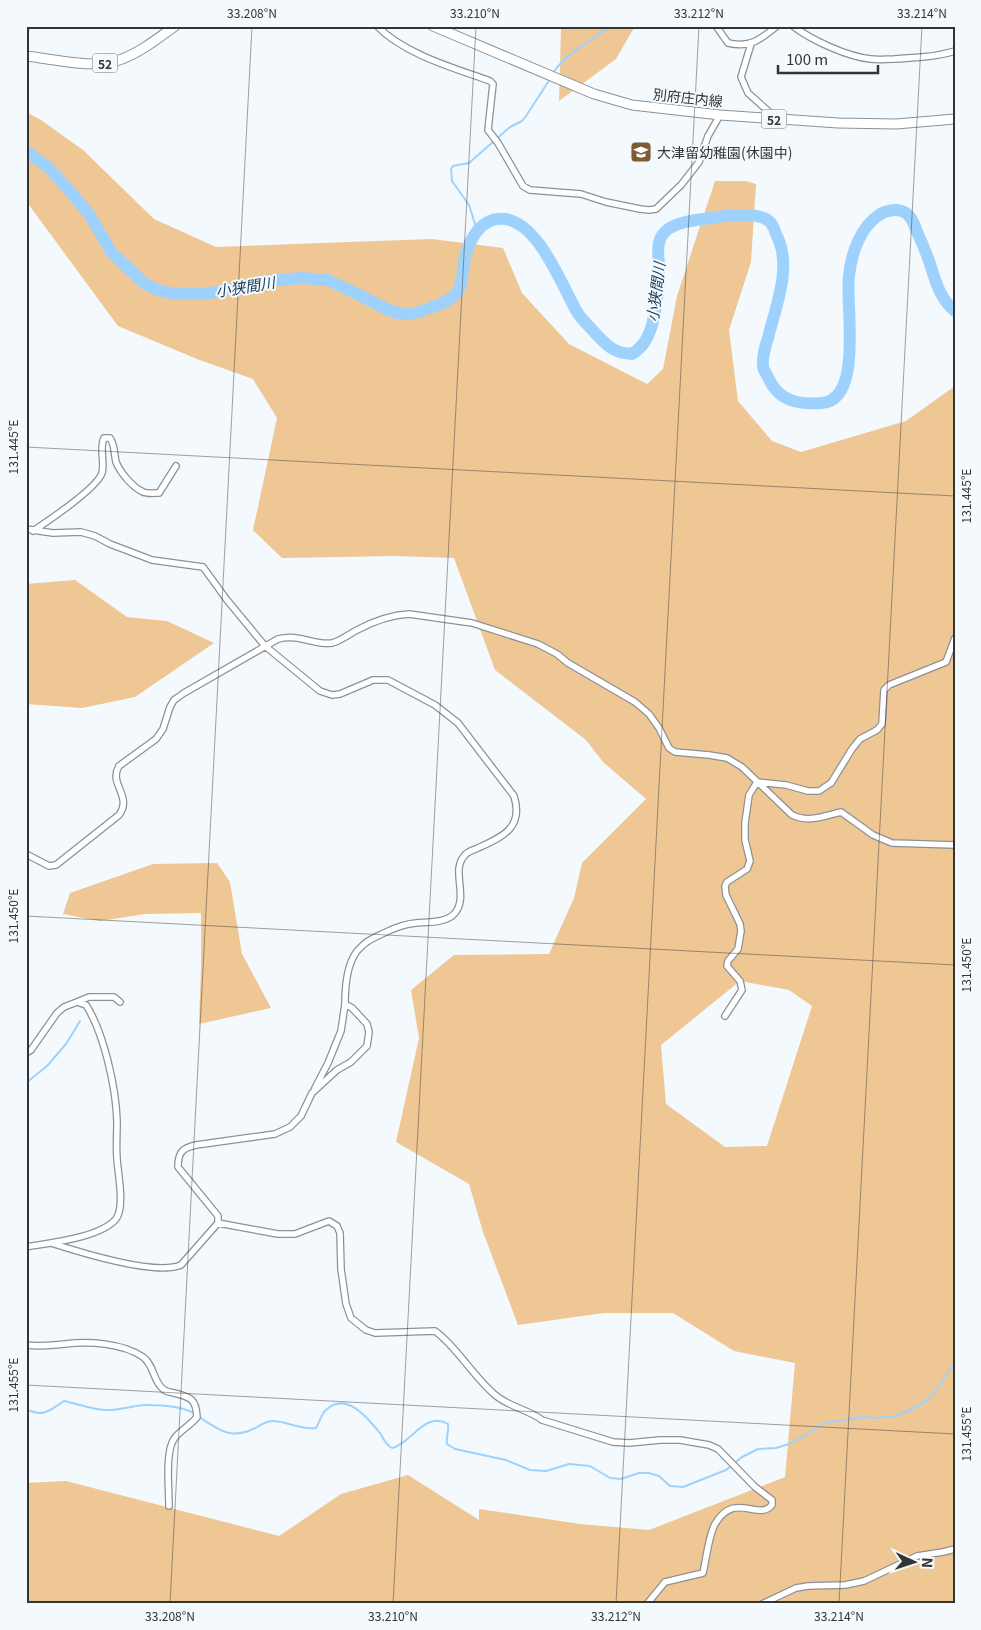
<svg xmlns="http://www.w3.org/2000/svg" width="981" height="1630" font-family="Georgia,'Noto Sans JP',serif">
<rect width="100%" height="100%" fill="#f4f9fe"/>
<!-- green -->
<path fill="#eec794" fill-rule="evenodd" d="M563,26H635L616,59L559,101L561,29Z
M26,112L41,120L83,150L154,219L216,247L432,239L503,248L522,293L569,344L647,384L663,369L677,296L715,181H746L756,184L751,262L729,330L738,401L772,441L801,452L906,421L955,386V1604H26V1483L66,1481L279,1536L341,1494L408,1475L479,1520V1509L580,1524L649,1530L785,1477L795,1363L734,1351L673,1313H604L518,1325L483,1232L469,1184L396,1142L419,1038L411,990L454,955L549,954L574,898L582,863L646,799L603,762L586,740L495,670L454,558L393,556L282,558L253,530L277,418L253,379L197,359L118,326L26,201ZM740,981L789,990L812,1006L767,1146L725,1147L666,1104L661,1045Z
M75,580L127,617L167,621L214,643L135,697L82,708L26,704V584Z
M217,863L230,882L242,954L271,1008L199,1024L201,968V913L145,914L100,921L63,914L70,893L153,864Z"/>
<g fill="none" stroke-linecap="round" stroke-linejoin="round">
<!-- stream -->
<path stroke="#9ed2fd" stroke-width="2" d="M553,73C568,51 590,42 611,26
M477,230L469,205L452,181L451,169L453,166L469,163L510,127L522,121L526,116L550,79
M26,1083L47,1066L66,1044L80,1021
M26,1409C43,1418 50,1410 64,1401C79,1404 95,1411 110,1410C122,1410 134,1405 146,1405C161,1405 183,1406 195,1414
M199,1417C218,1429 230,1440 253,1429C262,1425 264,1421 274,1421C289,1422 301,1430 316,1428C320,1422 321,1414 326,1410C346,1391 367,1417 380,1433C384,1439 385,1444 392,1448C411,1444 425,1410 448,1424C449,1431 446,1437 447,1444L455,1449L506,1460L530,1470L546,1471L569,1464L590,1466L610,1478L621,1479L639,1473H649L659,1476L670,1486L683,1487L726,1470L742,1457L758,1449L776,1448L792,1443L825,1423L864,1417L877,1418L896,1416L908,1411L923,1403L933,1394L955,1363"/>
<!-- river -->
<path stroke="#9ed2fd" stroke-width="12" d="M26,151L49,168L75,197L89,214L112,253L144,283L157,290L170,293L199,294L218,292L267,281L302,278L328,280C342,287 356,293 369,300C380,306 392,313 404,314C413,315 422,311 430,308C439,305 450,301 456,294C464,284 462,268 465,257C470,238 482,216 505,219C539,223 562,286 577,312C582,320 591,328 597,335C609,347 614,353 632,354C644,346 648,338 652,325C657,306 659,287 659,267C659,260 657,251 659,243C663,222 695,220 711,218C719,217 727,215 735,215C746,215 763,214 771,223C773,226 775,230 776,234C793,266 776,305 768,338C765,347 762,357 763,366C763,370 766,373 768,377C778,401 798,405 822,403C864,400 845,303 849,276C851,255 860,227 879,215C886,210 898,208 906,213C913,218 915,227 918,234C922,243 926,252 929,261C935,279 939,298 955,311"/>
<!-- minor casing -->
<g stroke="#8c9195" stroke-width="8">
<path id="minor" d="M377,26C404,54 454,68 490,81L493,84L488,130L498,143L523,186L530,190L581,194L606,202L640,209L649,210L656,209L681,185L699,162L708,136L720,115
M716,26L728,43C750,48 760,40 777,26
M793,26C811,40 848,57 871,59C878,60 886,59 894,59C914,58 935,57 955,51
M751,44L741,77L748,93L776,118
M26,529L53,533L81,532L95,536L110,544L152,560L203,567L227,600L265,646L320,691L332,695L340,694L373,680H388L435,705L458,723L514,796C524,828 502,837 478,848C474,850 468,851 465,855C450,870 469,896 455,913C447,923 428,922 416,923C404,924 394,928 384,933C376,937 367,940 361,947C347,959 345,986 345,1004L352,1008L367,1024L369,1032L367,1046L351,1062L337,1070L312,1093L301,1116L290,1127L275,1134L196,1145C182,1148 178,1153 178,1167L218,1216V1223
M33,531C48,521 97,488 102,473C105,462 99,448 104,438H110C115,445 114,454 116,462C120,472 132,487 143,492C148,494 154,493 159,493L176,466
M757,782L786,785L808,791H819L831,783L852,749L860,739L877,730L882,724L884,690L889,685L946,662L955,638
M26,854L49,866L56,865L119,815C133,796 108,784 119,766L156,739L163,729L170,707L174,700L184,693L278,639C299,633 315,646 332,643C341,641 349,634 357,630C372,622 392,615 409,614L472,623L538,644L557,654L568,663L635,702L649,714L659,728L669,748L675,752L709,755L727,758L742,767L792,815C809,823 824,816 841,812L873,835L892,843L955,845
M77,1002L89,997H114L120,1002
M725,1016L742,990L740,981L727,966L728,961L738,949L741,931L740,924L726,895L725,886L727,882L747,869L750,861L745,840V823L749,795L757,782
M26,1053L31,1050L57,1013L64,1007L77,1002L86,1005C104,1033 116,1088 117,1121C117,1134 116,1147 117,1159C118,1174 125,1207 116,1219C100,1238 49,1243 26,1247
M315,1088L328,1063L341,1031L345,1004
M218,1223L278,1234H295L329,1221L337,1226L340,1233L341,1269L346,1304L351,1318L366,1330L375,1333L435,1331C457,1347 472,1375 494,1394C508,1407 528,1409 542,1420L613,1442L629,1443L660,1440H680L709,1445L718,1449L755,1487L772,1500V1505C758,1522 735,1490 715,1524C709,1534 706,1560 703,1573L665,1582L647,1604
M51,1243C79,1252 155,1276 181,1265L218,1223
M26,1345C39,1347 52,1345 65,1344C88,1341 123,1343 143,1357C154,1365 153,1381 163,1389C166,1392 170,1392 174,1393C191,1397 196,1399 197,1417C191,1425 178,1432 174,1439C165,1452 169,1489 169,1506
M762,1604L796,1588L808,1586L845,1585L864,1581L917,1556L943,1552L955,1549"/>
</g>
<!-- primary casing -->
<g stroke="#8c9195" stroke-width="11">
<path id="primary" d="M433,26L594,94L632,105L720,115L838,123L896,124L955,119
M26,56C54,59 95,70 122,59C141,52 158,38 175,26"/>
</g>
<!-- minor -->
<use href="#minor" stroke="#fff" stroke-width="5.5"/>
<!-- primary -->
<use href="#primary" stroke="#fff" stroke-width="9"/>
</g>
<!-- ticks -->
<path fill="none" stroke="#323435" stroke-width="1" stroke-opacity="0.45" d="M941,26L955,27M26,83L29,26M26,447L955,496M26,916L955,965M26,1385L955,1434M170,1604L252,26M393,1604L476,26M616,1604L699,26M839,1604L922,26"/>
<!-- icons -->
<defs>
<g id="school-square" transform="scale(1.125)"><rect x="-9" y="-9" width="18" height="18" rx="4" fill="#7c5c32" stroke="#f4f9fe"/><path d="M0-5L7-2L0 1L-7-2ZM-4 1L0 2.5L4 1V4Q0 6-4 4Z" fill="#fff"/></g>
</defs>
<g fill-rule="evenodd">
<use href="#school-square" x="641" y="152"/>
</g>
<g text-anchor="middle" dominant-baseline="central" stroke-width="4" stroke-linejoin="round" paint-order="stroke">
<!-- shield labels -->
<g fill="#f4f9fe" stroke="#6c6f71" stroke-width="1">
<rect x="92.5" y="53.5" width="25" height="19" rx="4"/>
<rect x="761.5" y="109.5" width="25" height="19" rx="4"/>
</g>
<g font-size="12" font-weight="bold" fill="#323435">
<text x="105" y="63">52</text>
<text x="774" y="119">52</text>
</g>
<!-- street labels -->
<g font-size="14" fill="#323435" stroke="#f4f9fe">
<text transform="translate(688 97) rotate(6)">別府庄内線</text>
</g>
<!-- poi labels -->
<g font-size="14" fill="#323435" stroke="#f4f9fe" text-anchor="start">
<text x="657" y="152">大津留幼稚園(休園中)</text>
</g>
<!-- water labels -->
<g font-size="15" font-style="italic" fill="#153d59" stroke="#f4f9fe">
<text transform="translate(245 286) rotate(-9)">小狭間川</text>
<text transform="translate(655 292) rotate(-83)">小狭間川</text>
</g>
</g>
<!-- border -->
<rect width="981" height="1630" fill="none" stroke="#f4f9fe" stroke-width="55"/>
<!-- north arrow -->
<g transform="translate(914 1562) rotate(93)" stroke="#f4f9fe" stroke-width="4" paint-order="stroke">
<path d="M0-4L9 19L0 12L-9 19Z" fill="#323435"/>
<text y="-8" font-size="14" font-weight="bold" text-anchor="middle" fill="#323435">N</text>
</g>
<!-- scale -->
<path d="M778 65v8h100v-8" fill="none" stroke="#323435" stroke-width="2.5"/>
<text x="786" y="65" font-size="15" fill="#323435" stroke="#f4f9fe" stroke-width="4" paint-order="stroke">100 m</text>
<rect x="28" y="28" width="926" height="1574" fill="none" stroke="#323435" stroke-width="2"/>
<g font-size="12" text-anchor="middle" fill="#323435">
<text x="252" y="18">33.208°N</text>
<text x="475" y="18">33.210°N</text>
<text x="699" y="18">33.212°N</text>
<text x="922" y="18">33.214°N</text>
<text transform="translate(14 447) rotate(-90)" y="4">131.445°E</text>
<text transform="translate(967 496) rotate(-90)" y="4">131.445°E</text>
<text transform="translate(14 916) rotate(-90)" y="4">131.450°E</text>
<text transform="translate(967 965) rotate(-90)" y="4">131.450°E</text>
<text transform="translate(14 1385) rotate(-90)" y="4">131.455°E</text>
<text transform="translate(967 1434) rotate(-90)" y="4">131.455°E</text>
<text x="170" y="1621">33.208°N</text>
<text x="393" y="1621">33.210°N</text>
<text x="616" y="1621">33.212°N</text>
<text x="839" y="1621">33.214°N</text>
</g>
</svg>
